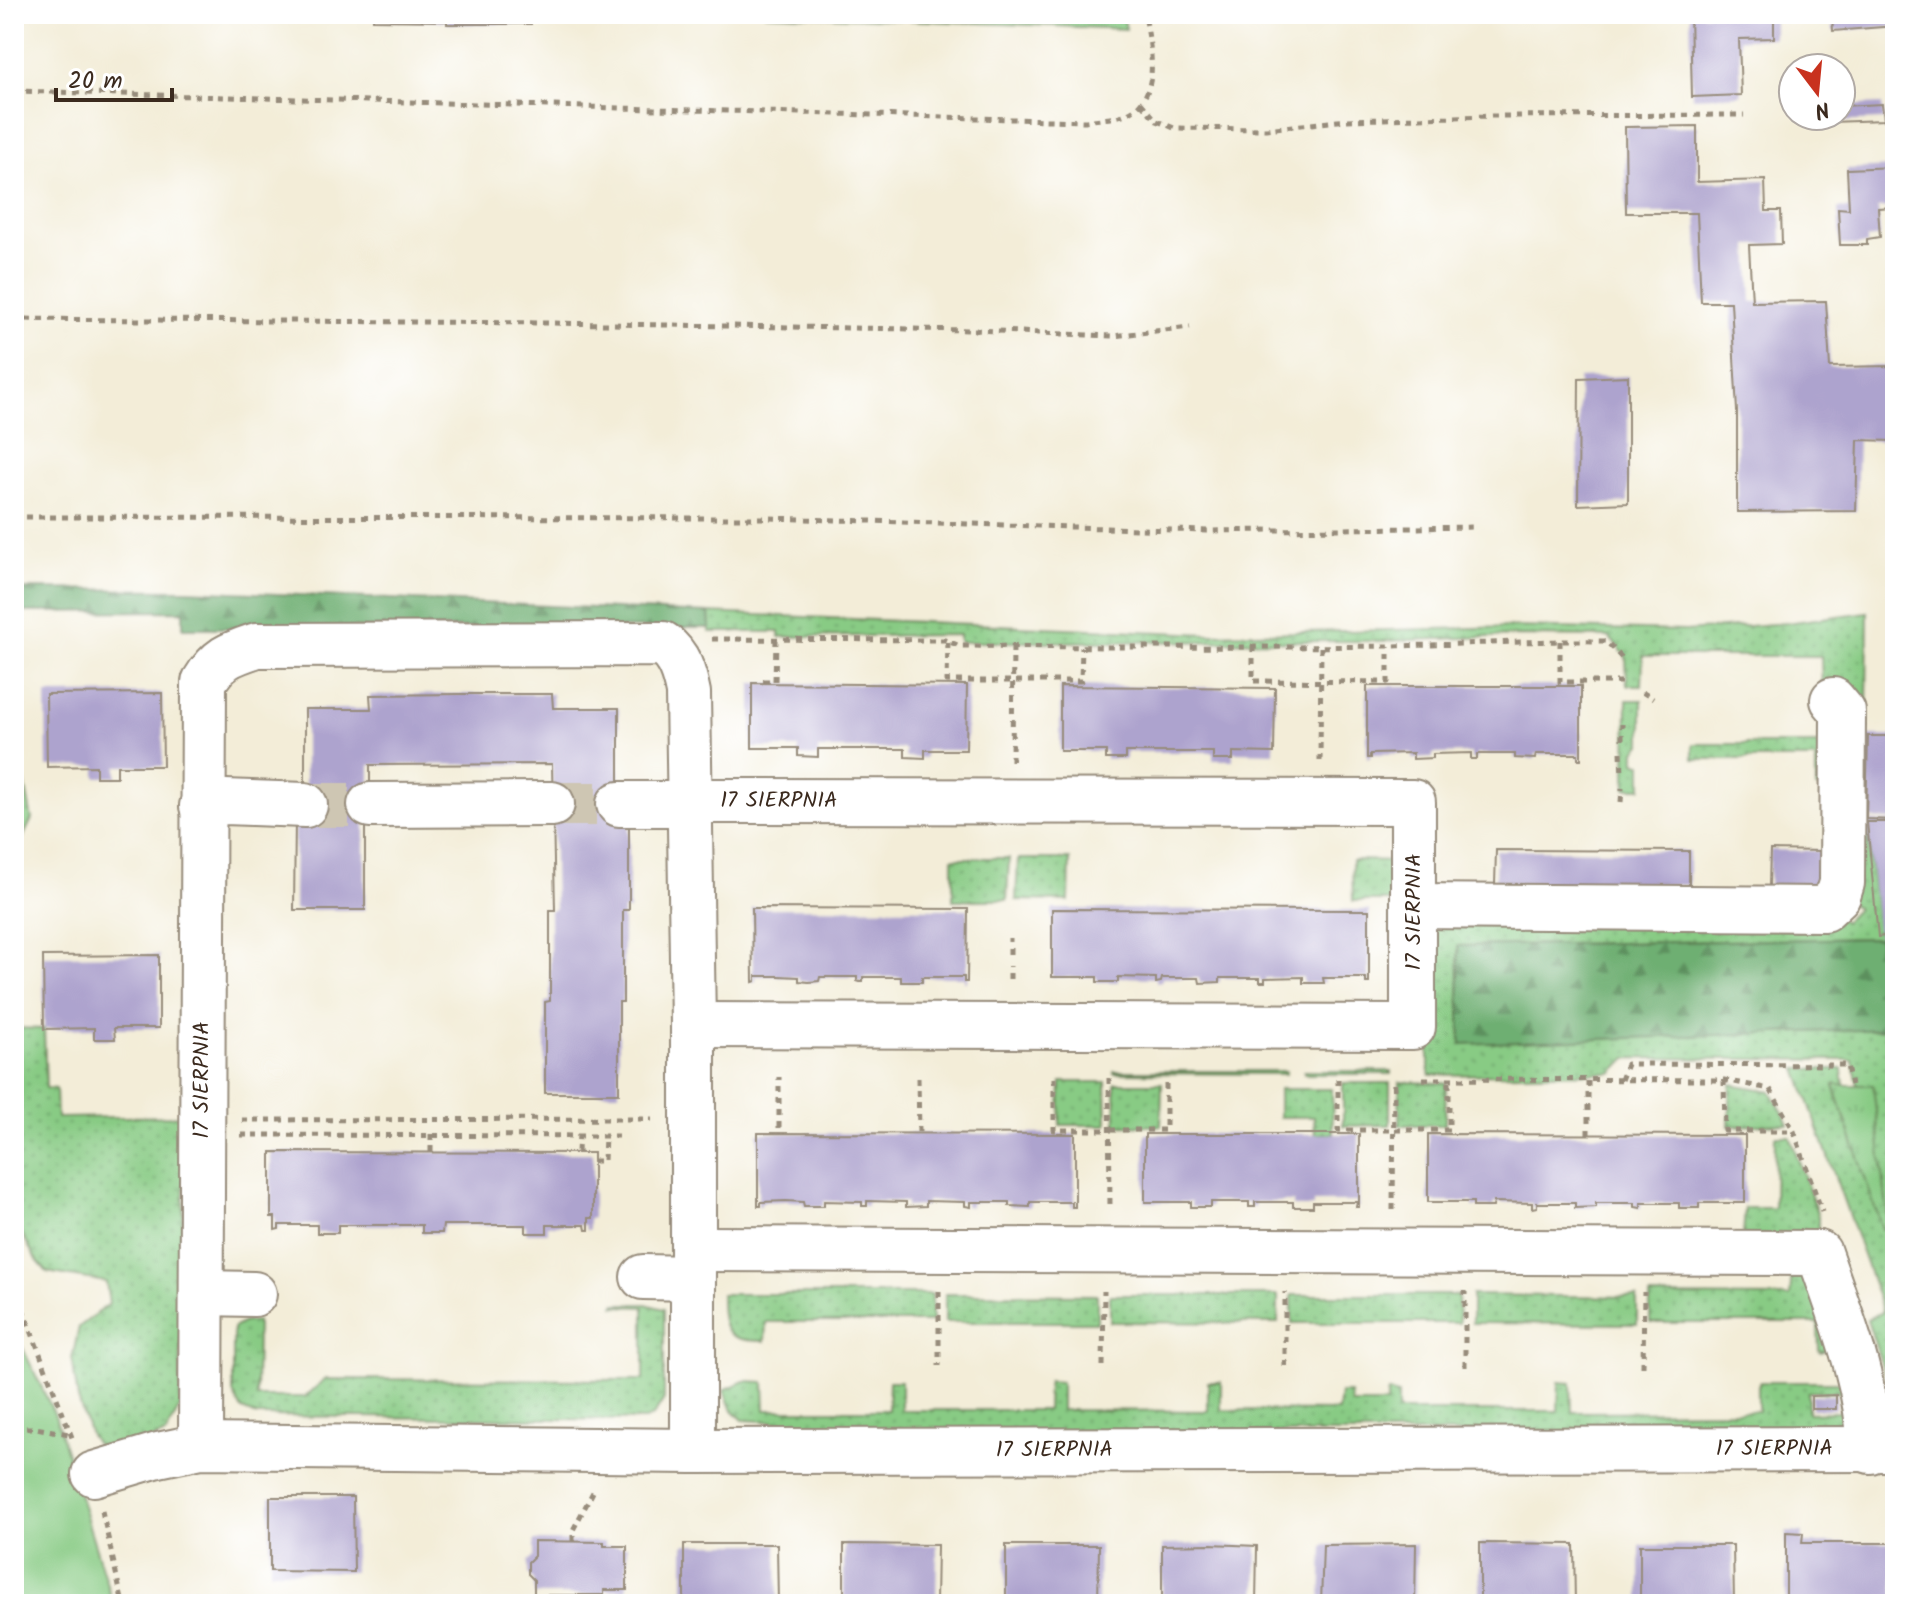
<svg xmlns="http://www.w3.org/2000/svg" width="1909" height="1618" font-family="Kalam,sans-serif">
<defs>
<pattern id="grass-dots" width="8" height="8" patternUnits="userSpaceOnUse" patternTransform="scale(2)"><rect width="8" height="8" fill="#88cb84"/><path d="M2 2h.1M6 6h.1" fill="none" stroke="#76ae72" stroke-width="1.8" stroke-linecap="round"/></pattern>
<pattern id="forest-firs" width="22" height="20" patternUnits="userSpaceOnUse" patternTransform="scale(2)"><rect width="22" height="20" fill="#6eaf72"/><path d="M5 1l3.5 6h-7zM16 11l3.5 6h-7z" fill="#5c8f5d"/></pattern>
<pattern id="park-tufts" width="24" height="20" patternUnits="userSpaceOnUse" patternTransform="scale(2)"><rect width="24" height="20" fill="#88cb84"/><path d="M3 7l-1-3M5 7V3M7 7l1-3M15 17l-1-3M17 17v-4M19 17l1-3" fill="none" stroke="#76ae72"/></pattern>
</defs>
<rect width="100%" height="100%" fill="#fff"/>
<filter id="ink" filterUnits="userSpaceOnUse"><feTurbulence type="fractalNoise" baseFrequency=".0125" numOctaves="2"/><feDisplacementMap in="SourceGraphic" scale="16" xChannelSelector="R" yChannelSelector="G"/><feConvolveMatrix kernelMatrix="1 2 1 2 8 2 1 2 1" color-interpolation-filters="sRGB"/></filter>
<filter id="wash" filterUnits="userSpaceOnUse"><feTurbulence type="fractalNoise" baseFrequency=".006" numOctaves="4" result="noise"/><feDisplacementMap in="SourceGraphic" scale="32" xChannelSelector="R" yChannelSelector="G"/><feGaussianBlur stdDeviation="1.8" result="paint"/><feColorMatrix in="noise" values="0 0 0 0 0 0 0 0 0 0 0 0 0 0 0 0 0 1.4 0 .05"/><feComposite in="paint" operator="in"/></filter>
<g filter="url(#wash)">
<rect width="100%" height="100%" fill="#f3edd8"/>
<!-- grass -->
<path fill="url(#grass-dots)" stroke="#627a51" stroke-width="2" fill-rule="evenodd" d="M764,14H1123L1126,29Z
M1868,612L1866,822L1879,938L1458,946L1461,1043L1889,1029L1895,1096V1390L1888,1385L1867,1319L1883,1312L1797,1069H1842L1844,1085L1834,1086L1883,1229L1873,1085H1858L1853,1060L1627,1058L1612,1073L1430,1075L1429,1071V935L1441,923L1836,916L1844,922L1857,909L1849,902L1822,685L1821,656H1643L1642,685H1627L1626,656L1609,637L1517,636L1383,641L1010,642H959V635L779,637V632H710L709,613L1210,634L1517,627L1686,631L1786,623Z
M1627,700H1642V744L1635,751V762L1642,763V788H1626Z
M14,728L32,819L14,856Z
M1693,744H1821L1825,788H1816V759H1693Z
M953,858H1009L1007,900H953Z
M1018,859H1070L1069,901L1016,900Z
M1352,860L1398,861L1399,901H1353Z
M14,1028L44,1029L46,1088L56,1089L57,1118L185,1116L180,1407L166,1434L114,1455L99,1449L90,1435L78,1399L72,1359L79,1327L109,1304L106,1282L47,1272L35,1258L14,1219Z
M1114,1071H1286V1074L1114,1073Z
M1304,1071H1391V1074H1304Z
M1061,1082H1106L1107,1125H1060Z
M1400,1082L1446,1083L1445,1125H1399Z
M1115,1083H1162L1161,1126L1116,1125Z
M1343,1083H1390V1125L1343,1126Z
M1731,1084L1771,1091L1789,1124L1729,1126Z
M1279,1089H1332L1333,1134H1315L1314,1117H1279Z
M1775,1136H1790L1818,1216V1237L1743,1236L1745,1208H1774Z
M1792,1271L1810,1281L1830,1348L1821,1352L1819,1350L1818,1323H1650V1296L1790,1297Z
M721,1294H932V1322H766L765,1341C725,1341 721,1332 721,1294Z
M945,1294L1097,1295V1322H945Z
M1110,1295H1278V1323L1110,1322Z
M1292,1295H1458L1459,1323H1292Z
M1472,1295L1637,1297V1324L1472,1323Z
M615,1304H646L664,1309V1399L654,1415L646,1420L256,1416L242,1410L233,1393V1328L244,1322L257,1321L256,1397H305L325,1379L644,1380V1307L615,1306Z
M744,1381L764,1382L765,1410H888L889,1381H901V1410H1047L1048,1381L1061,1382V1410L1208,1411V1382H1221V1410L1338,1411L1340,1393H1350L1351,1404H1386L1388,1392L1398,1395V1411H1558L1559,1382L1571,1383L1572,1412L1758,1411V1385L1761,1382H1838L1842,1384L1846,1421L1833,1433H778L777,1422L743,1420L731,1408L724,1390ZM1808,1392H1840V1412L1808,1413Z"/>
<!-- forest -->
<path fill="url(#forest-firs)" stroke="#546c48" stroke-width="2" d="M14,589L186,590L709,613L710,628H183V611L14,612Z
M1879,938L1889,1029L1461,1044L1458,946Z"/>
<!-- park -->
<path fill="url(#park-tufts)" stroke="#627a51" stroke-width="2" d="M1834,1085H1873L1889,1228L1882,1229Z"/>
<!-- garden -->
<path fill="#88cb84" stroke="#627a51" stroke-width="2" d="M14,1330L55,1415L113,1604H14Z"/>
<g id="blocks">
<!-- building -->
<path fill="#ada3ce" d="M373,14H445V21L373,20Z
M447,14H531V24H447Z
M1690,14H1774V38L1739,39L1741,95L1692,97Z
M1832,14H1895V26L1833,31Z
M1882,104L1884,120L1804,123L1803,116H1841V106Z
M1697,126V182L1765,180L1766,211H1781L1782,244L1749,245L1752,302L1826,301L1830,367L1895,366V441L1858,440L1856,511L1737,512V411L1731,302H1701L1697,213H1626L1625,127Z
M1894,167L1895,207L1878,208L1880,237L1867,239V245H1840L1838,208L1849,209L1847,169Z
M1628,376V503L1578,505L1579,378Z
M752,683L967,685L966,750H925V758L905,757V749H818V757L798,756V748H752Z
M1060,686L1275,688L1274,753L1233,752V760H1213V752H1126V759H1106V751H1060Z
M1367,686H1581V759H1578V754H1536L1535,759L1515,758V754H1477V759H1471V753L1433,754V758L1413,759V753L1370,754V758H1367Z
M162,693L163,766H117V777H96V766L47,767L46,694Z
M462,694H552L553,708H619V818H629V910H623V1002H619V1093H545V1002L550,1001V910H555L552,764L370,765V818H365V910H294L295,818H305V709H371L370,695Z
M1868,736H1895V820L1866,819Z
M1867,822H1895V934L1878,937Z
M1496,850L1689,851V885H1495Z
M1770,850L1822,851V887L1769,886Z
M752,908L968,909L967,982H964V977H922V982H901V977H863V982H860L857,981V977H820L819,981L809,982L799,981V977L779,976H756V981L753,982Z
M1052,909L1369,910V983H1366V978H1323L1324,983H1303V977L1265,978V982H1260V978H1220V982L1200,983L1199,978H1162L1161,982L1156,983V978L1118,977V982H1097V977H1052Z
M159,955V1028H114L115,1039H94V1028L44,1029L43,956Z
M758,1133L1075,1134V1207H1072V1202H1030V1207L1009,1206V1202H971V1207L965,1206V1202L926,1201V1206L906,1207V1202L867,1201V1206H862V1202L824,1201V1206H804L803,1202L786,1201L761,1202V1206H758Z
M1145,1134H1359V1207H1356L1357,1202H1313V1207H1293V1202H1255V1207H1249V1202H1211V1207H1191V1202H1145Z
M1428,1134L1745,1135V1203H1699V1208H1679V1203H1641V1208L1635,1207V1203H1596V1207L1575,1208V1203H1537V1207L1532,1208V1203L1494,1202L1493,1207H1473V1202H1428Z
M271,1152L593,1153V1218H589V1230H586L585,1225H547V1233H526V1225H443L442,1233H422V1225H338V1233H317V1225H279V1229L275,1230V1217H271Z
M1836,1395V1409H1811V1396Z
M270,1497H353L354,1572L270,1571Z
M1786,1532L1803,1533L1802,1543H1894V1604H1786Z
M534,1541L604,1542V1546H627V1590H604V1595H534V1580L528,1574V1562L534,1556Z
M1480,1543L1574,1544L1575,1604H1480Z
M684,1544H777L778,1604H684Z
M844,1544L937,1545L936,1604H844Z
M1210,1544L1257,1546L1256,1604H1162V1545Z
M1416,1544L1415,1604H1321L1323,1545Z
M1006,1545H1099L1098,1604H1006Z
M1640,1545H1733L1734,1604H1640Z
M1423,1600L1443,1601V1604H1423Z"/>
</g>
</g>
<g filter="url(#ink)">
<use href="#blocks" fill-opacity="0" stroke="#978c7b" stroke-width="2"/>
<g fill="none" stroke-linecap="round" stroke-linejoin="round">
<!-- minor-tunnel -->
<path stroke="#cec6b3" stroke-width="44" stroke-dasharray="44 22" stroke-linecap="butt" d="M552,804H619
M305,805H370"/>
<!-- minor casing -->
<g stroke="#978c7b" stroke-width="48">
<g id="minor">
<path id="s1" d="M619,804H688L710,801L1413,802V1027L693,1025"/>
<path d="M370,805L552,804"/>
<path d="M202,806L225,802L305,805"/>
<path d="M1413,906L1824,909L1838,896L1842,883L1843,712L1833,700"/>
<path d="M693,1249L1819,1253C1841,1317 1868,1383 1870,1451"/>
<path d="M643,1277L693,1278"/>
<path d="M203,1293L254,1294"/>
<path id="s2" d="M201,1446L204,682C219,657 230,654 257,645L663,644C679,656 684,673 688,693L693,1025V1451"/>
<path id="s3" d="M94,1474L158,1455L201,1446L693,1451L1895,1449"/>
</g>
</g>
<!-- path -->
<path stroke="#978c7b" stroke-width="5" stroke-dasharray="6 6" stroke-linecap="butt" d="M14,91L1085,121C1097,119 1111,119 1123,115C1164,100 1150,47 1145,14
M1141,103L1157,121L1174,128L1266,129L1347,120L1492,116L1744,115
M14,319L547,323L972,330L1113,336L1190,327
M14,517L768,518L1207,531L1477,527
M712,639L945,640L960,646C1102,647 1244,648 1387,646C1460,645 1533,640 1606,641L1622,658
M1560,641V682H1622
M948,642L947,681H1081L1082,647
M1253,646V681L1388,682V646
M763,681H775L776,640
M1642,692L1653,699
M1622,740V724
M1621,752L1622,776
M1012,761L1013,646
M1320,761L1321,646
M1621,802L1622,788
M1010,954V938
M1010,979V966
M918,1078L919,1133
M1054,1078V1130H1166V1078
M1109,1078L1110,1209
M1338,1079V1130H1449V1079
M1423,1079L1724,1080L1770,1089L1794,1131L1822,1212
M1621,1080L1627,1064L1847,1065L1851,1085
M1724,1080L1725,1131H1793
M242,1120L652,1119
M779,1128V1077
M241,1135L618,1136
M1588,1135V1079
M431,1152V1134
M578,1152L579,1134
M593,1161H604L605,1135
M1393,1210L1394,1079
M14,1286L73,1440
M939,1291V1366
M1103,1366L1104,1291
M1285,1366V1292
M1465,1367V1291
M1643,1367L1644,1292
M14,1428H36L69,1434
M102,1511L123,1604
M573,1541V1530L594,1490"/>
<!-- minor -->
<use href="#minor" stroke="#fff" stroke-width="44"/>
</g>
</g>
<g text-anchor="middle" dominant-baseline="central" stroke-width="7" stroke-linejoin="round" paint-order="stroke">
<!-- street labels -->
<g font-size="22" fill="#3b2a1e" stroke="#fff">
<text stroke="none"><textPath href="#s1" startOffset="160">17 SIERPNIA</textPath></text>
<text transform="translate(1414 912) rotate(-90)">17 SIERPNIA</text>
<text stroke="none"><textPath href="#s2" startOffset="366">17 SIERPNIA</textPath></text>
<text stroke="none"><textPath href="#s3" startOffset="964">17 SIERPNIA</textPath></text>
<text stroke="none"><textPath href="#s3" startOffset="1684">17 SIERPNIA</textPath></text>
</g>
</g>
<!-- margin -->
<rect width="1909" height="1618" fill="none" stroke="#fff" stroke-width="48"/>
<!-- north arrow -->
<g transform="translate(1817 92) rotate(164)"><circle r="38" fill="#ffffff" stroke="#b1aaa5" stroke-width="2"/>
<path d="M0-6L14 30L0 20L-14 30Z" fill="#c8321e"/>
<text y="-12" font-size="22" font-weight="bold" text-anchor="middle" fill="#3b2a1e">N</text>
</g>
<!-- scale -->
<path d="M56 88v12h116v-12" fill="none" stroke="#3b2a1e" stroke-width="4"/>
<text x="68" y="88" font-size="24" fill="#3b2a1e" stroke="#ffffff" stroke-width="6" paint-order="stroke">20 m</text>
</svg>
